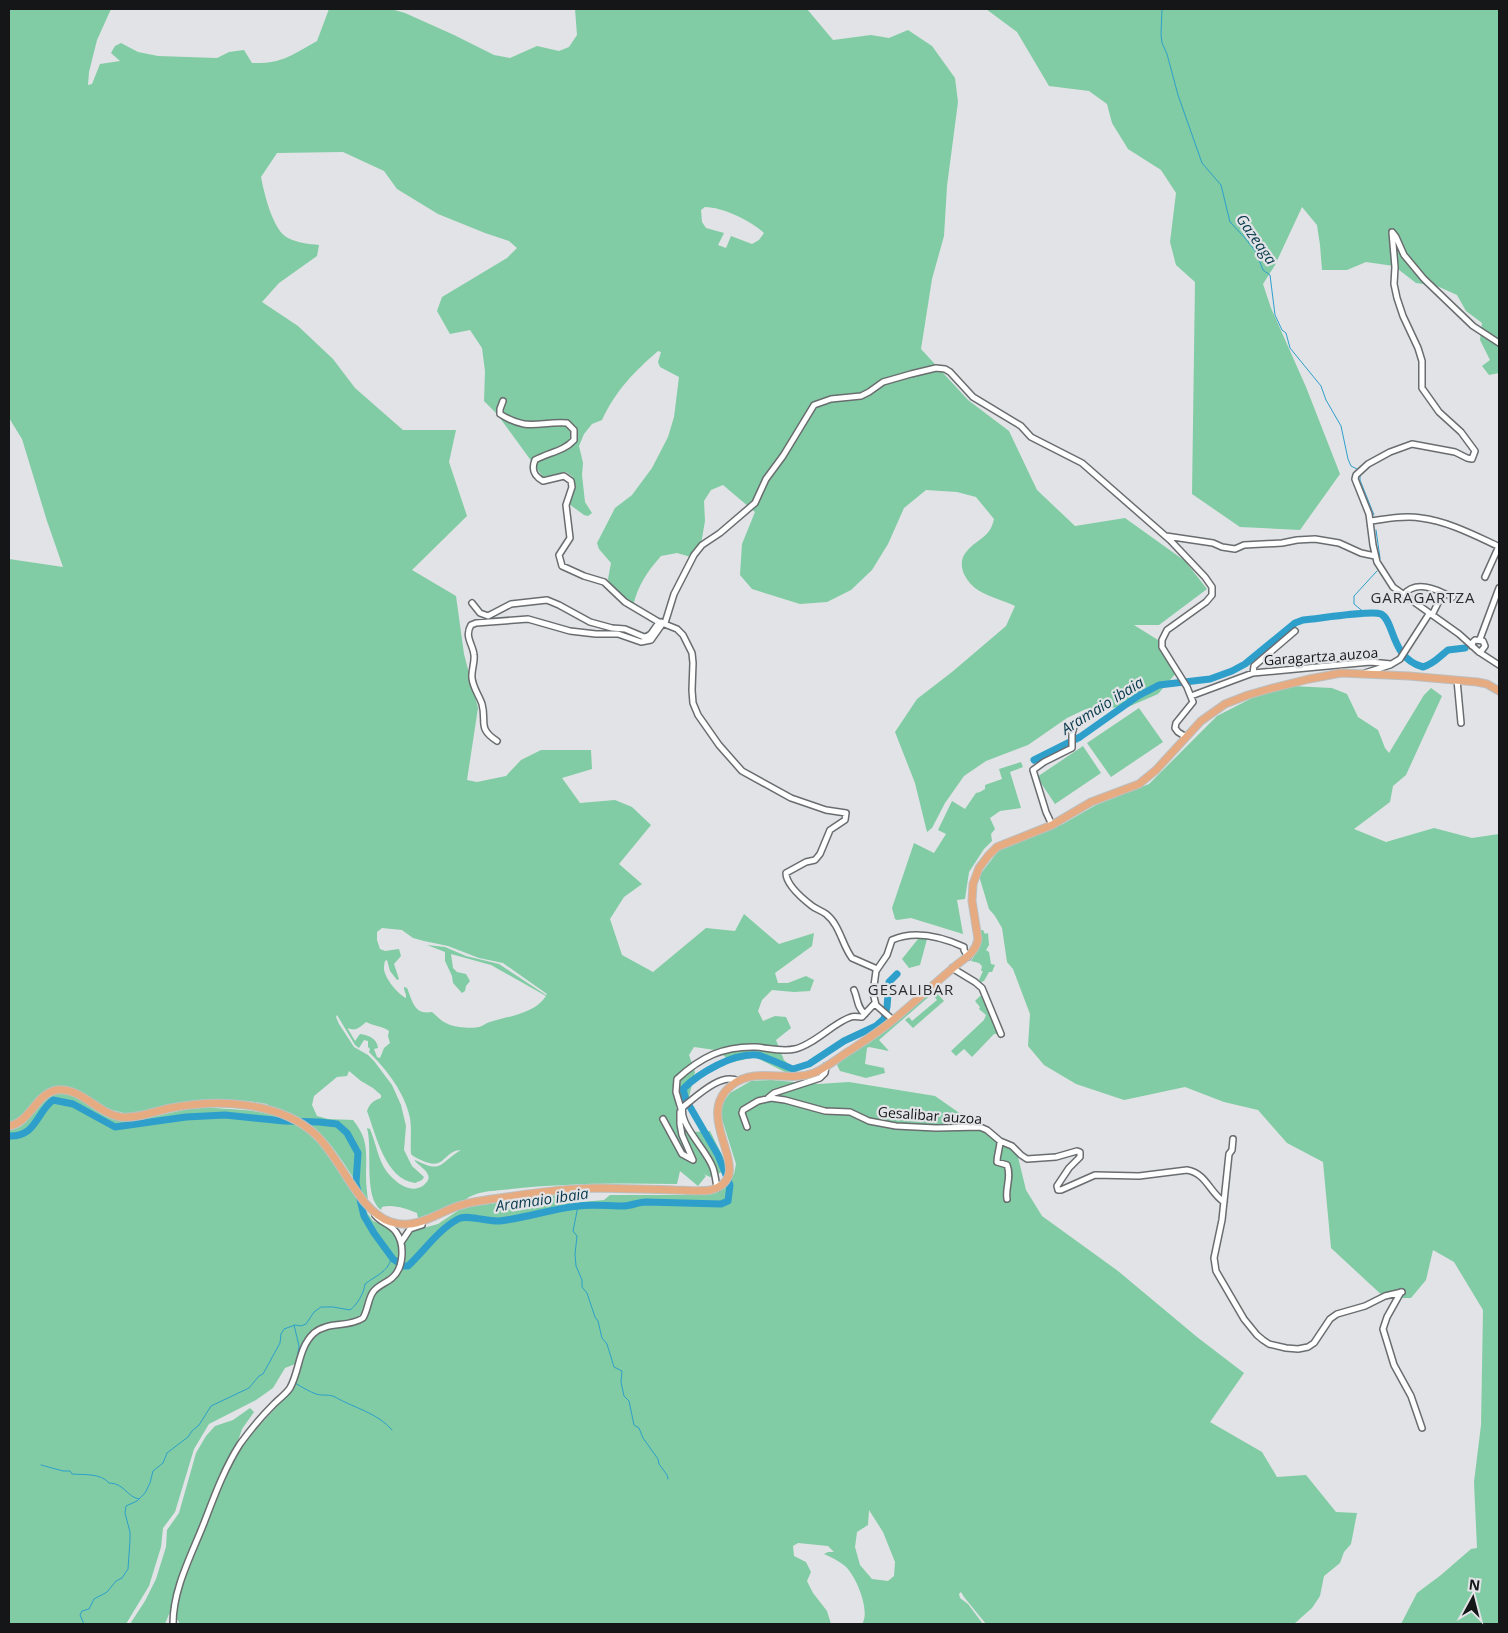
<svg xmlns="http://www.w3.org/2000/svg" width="1508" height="1633" font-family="'Open Sans',sans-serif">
<rect width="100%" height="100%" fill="#e1e3e6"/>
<!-- green -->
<path fill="#81cca4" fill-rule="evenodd" d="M9,9H111L97,40L89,72L88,85L92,84L100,64L120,61L111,53L115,46L121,43L138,52L158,56L217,58L229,52L244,50L252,63C282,64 292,55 317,41L329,9H391L405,13L454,35L494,55L510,58L537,46L559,51L569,47L577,35L575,9H807L833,40L871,35L889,38L908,30L932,46L955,78L958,102L947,186L944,236L932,279L921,349L968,400L1009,431L1037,490L1075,526L1125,518L1185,561L1207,589L1159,625H1134L1158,640L1177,672L1158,694L1128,707L1086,709L1067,718L1028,745L986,761L964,776L945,803L932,828L927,832L915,783L895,732L917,699L952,672L1006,626L1015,606C1005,601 983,595 975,588C964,579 956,563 967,551C978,538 990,538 994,519L976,497L957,492L926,490L904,508L888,544L872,570L851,590L827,602L800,604L771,595L752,589L740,575L742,544L755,512L723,485L711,490L704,501L705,521L701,544L691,557L677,553L661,556C647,572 638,585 633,606L610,585L608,579L611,563L599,549L597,543L615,508L632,495L652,468L668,437L674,417L679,377L660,367L658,362L661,352L658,351C634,372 616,390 602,420L592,424L584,434L579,446L583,463L582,475L585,502L592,513L588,516L584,515L569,504L574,485L573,477L566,472L543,477L497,414L484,401L485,371L482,348L470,330L450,334L437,311L442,297L507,258L517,248L509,241L485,233L438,214L397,189L384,171L343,152L277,153L261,177C264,193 273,231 288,238C298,243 309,244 319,245L317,256L279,283L262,302L298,326L333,359L355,388L403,430H456L449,462L467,516L412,570L456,596L464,654L478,708L467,780L477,782L506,776L521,760L541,750H591L592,769L562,778L580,803L615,800L632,807L651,825L619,864L642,884L624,897L610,919L622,955L653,972L706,928L735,931L744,914L779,944L814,933L812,946L775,973L778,983H788L806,976L814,980L810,991L794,992L772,990L762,1000L758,1011L763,1021L775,1016L786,1017L791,1028L776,1040L784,1060L798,1072H785L755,1057L733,1062L715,1050L694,1047L689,1055L695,1072L689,1097L676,1107L686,1131L694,1132L710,1131L725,1161L722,1172L710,1177L704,1174L706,1176L698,1186L680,1171L677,1184C621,1183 567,1183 511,1189C496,1191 475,1190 464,1201L418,1218L417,1213C407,1209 393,1204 382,1207L381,1210C363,1197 373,1149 367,1128L370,1129C376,1143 378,1160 387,1172C396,1183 411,1195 424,1185C427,1182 430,1179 428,1175C427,1170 418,1165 415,1161V1160C443,1174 439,1163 461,1150C442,1151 446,1172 421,1160C417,1158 414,1157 411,1154C410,1142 412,1130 410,1118C405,1093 387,1070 369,1052L370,1049L368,1047V1041L364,1040L359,1048L355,1045L337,1015L336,1017L339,1024L354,1047L368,1055L374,1061L392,1085L401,1105L406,1126L404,1150L412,1166L424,1177L422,1180L415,1183C385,1179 376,1135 367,1111C370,1103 373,1101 381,1098V1095L373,1088L361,1081L349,1071L347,1076L337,1077L314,1096L312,1105L317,1116L328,1119L353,1120C369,1140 366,1152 366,1176C366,1184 367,1192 368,1200C351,1176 334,1143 311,1125C299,1116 284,1110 269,1106L267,1104L249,1101L207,1100L181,1103L128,1114L108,1109L75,1089L58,1087L23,1117L9,1123V559L63,567L47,521L22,439L9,418ZM705,207C722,207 752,221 764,233L759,240L752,244L731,236L726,248L718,245L724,233L706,228L702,222L701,210ZM382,928L402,930L413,938L424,941L448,946L479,958L503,963L547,994L546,995L499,964L466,956L445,947L427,945L445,952V961L452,976L453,983L462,993L465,991L466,986L470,981L466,974L457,972L453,968L451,954L491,965L546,996C535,1014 508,1016 490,1022C486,1023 483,1026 479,1027C473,1029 453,1027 448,1024C442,1022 437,1016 432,1012C414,1015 413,1002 407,988L404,987V989L406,995V998C398,994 385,979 384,969C384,967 384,964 385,961L387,960L390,971L397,980L399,979L394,964L401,956L399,949L385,951L380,949L377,940V932ZM366,1022C374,1026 382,1026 389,1031L388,1036L390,1043L384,1048L380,1058L377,1057L374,1049L378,1048C377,1038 368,1035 360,1034L355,1041L348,1029V1028C356,1032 360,1027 366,1022Z
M986,9H1499V373L1489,375L1482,366L1490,360L1480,340L1482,323L1466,311L1457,295L1437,286L1416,283L1394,266L1366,262L1347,270H1322L1320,245L1317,225L1302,207L1275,265L1263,284L1271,308L1306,387L1340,474L1300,530L1240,527L1192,494L1195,282L1176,265L1170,242L1176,193L1161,170L1128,149L1112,123L1107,104L1089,91L1049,86L1017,32Z
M1291,686L1332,688L1347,694L1358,717L1378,730L1385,748L1389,753L1424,695L1431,688L1442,696L1406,775L1393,786L1390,802L1354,829L1386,842L1434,828L1472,838L1499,834V1624H1401L1417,1593L1441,1575L1471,1549L1477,1548L1474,1482L1481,1425L1483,1310L1454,1262L1433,1250L1426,1280L1411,1298H1385L1331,1248L1323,1162L1287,1143L1258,1110L1224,1102L1185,1087L1124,1100L1076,1084L1044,1065L1028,1046L1030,1014L1013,969L1007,962L1002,928L995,916L989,909L979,876L999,850L1063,824L1096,805L1149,784L1217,716L1256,696Z
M1139,708L1163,742L1111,777L1087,743Z
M1083,746L1101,773L1055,804L1037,777Z
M1021,762L1023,767L1010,772L1021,808L1000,811L990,818L995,829L991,834L992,841L984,849L969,872L965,899L957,900L963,934L911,918L897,920L895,919L892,908L914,843L934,853L946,834L938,830L952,801L965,809L976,793L980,792L985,789V785L1002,779L999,769Z
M980,930H983L985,934L988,933L989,945L986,950L989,952L991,964L995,965L992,972H989L984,981L981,982L979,980L983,971H981L982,966L979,963L971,961C978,950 982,943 980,930Z
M918,939H927L920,965L909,968L902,959Z
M934,988L936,990L935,991L944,1001L913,1028L905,1020L909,1017L912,1021L937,1000L932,994L879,1040L889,1051L869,1047L867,1048L865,1064L884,1068L885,1073L866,1078L840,1071L837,1065C845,1054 861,1049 872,1041C894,1025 914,1007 934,988Z
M980,996L984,997L998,1034H994L972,1057L964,1049L956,1056L951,1051L984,1020L986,1015L979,1009L980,1007L975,1001Z
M771,1080L818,1084L849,1082L935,1096L1017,1153L1026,1190L1042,1216L1118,1271L1197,1337L1244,1373L1210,1422L1262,1452L1277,1477L1306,1475L1336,1512L1357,1513L1351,1544L1344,1552L1340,1563L1324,1576L1320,1596L1312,1608L1294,1624H986L964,1597L961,1592L959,1594L960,1598L968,1604L983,1624H862C871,1612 856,1575 845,1566C839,1561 831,1557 824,1554L828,1552H834L828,1546L798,1543L793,1546L794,1556L806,1562L811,1572L807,1581L813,1593L827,1611L831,1624H178L179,1622L176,1618L178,1602L184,1581L230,1466L242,1446L259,1426L291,1391L300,1371L295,1364L285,1368L273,1388L256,1400L209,1424L194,1449L175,1512L163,1528L161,1547L149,1586L126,1624H9V1130C32,1130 36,1095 59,1093C78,1092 99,1118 120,1120C137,1122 167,1113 184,1110C199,1107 214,1108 230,1109C268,1111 295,1117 321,1146L373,1221C395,1229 397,1232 404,1254V1241L409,1232L438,1224L459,1210L474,1206L558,1195L559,1204L604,1200L610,1195H694L716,1193L724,1187L734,1174L736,1164L722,1119V1104L730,1093L751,1081ZM869,1510L883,1532L895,1562L894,1576L888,1581L872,1579L860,1565L855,1547L857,1532L868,1525Z
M250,1408L254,1412L242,1429L237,1444L222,1471L180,1578L172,1611L169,1614L165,1624H130L145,1601L156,1579L166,1547L167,1530L179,1513L196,1453L206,1436L215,1426L233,1420Z"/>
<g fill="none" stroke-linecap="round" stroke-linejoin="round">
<!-- stream -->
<path stroke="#2e9fca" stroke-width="1" d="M1162,9L1161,35L1162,43L1167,54L1178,95L1202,163L1221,185L1230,222L1245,238L1256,252L1263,270L1270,275L1275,315L1282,330L1286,333L1290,348L1321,386L1326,400L1341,426L1348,459L1351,466L1357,469
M1360,475V480L1374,515
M1376,530L1380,558
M1365,613L1354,604V596L1377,571
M578,1206L573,1231L577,1236L575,1254L576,1266L582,1280V1287L587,1293L595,1317L598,1321L602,1338L607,1344L614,1367L622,1371L621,1382L624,1396L629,1401L634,1425L639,1428L643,1438L658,1459L659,1464L667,1475L668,1479
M294,1325L299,1346L297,1360
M295,1383C302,1387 308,1391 316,1394C322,1396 330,1394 335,1397C354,1408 378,1413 392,1430
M41,1465L63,1471H70L72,1474C84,1475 101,1473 109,1483C124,1483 127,1497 139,1499
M84,1624L80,1615L82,1611L89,1609L94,1599L107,1592L116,1581L122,1578L128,1569L130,1540V1532L125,1513L126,1506L137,1501L145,1493L150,1483L153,1471L163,1463L167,1453L188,1437L192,1431L199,1425L211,1406L249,1388L259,1376L263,1374L280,1343L281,1334L284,1329L295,1325L301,1326L306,1324L314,1312L321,1307H333L350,1310C357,1305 364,1293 365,1284C375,1276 388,1272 391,1259H393"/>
<!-- river -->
<path stroke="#2e9fca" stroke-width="7" d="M1034,760L1080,737L1138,696L1159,685L1210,679L1232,671L1245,664L1295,623L1303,620C1317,619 1371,610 1381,614C1395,621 1390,658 1423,667C1434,664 1439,657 1448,650L1465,648
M9,1136C36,1137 36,1113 53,1100L73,1104L115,1127L186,1117L225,1115L284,1121L319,1122L337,1124L347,1133L358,1153L356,1183L364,1216L374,1233L393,1259L403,1266H408C425,1250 438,1230 458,1219C467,1214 488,1222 499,1221C526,1218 551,1209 578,1206C593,1204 608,1206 623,1206C631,1206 638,1202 646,1202L721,1204L728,1201L730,1185L718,1155L686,1100L683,1089C699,1073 733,1053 757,1055C765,1056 784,1066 793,1069L809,1064L844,1041L876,1026L884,1019L887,1007L889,982L897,974"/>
<!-- minor casing -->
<g stroke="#6a6d6f" stroke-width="8">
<path id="minor" d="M1392,232L1395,267L1394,284L1397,298L1403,316L1418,348L1422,361V388L1439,412L1461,432L1475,451L1472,459L1467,458L1455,452L1412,444L1390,452L1368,464L1356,475L1355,479L1369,514L1373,545L1377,562L1393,587L1459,634L1479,652L1499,665
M1393,233L1396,237L1404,255L1424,279L1473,326L1499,343
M503,401L500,409V414C528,432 539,421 567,423L574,430V440C563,452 549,452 535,460C531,470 534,476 543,481L564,476L571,481L572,487L566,505L570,538L559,555L562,566L584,576L604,582L625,602L657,621L677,629L683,635L692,653L693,663L692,690L693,703L698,715L719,745L742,771L791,798L826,810L846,813L845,820L830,830L820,854L815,860L806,862L786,873C786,885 803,899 812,906C816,909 822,911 826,914C840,925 842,945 852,958L877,969
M1370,521C1387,519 1404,515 1421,518C1447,521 1474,535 1498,546
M1166,536L1213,543L1222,547L1235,549L1244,545L1282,543L1297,540L1315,539L1339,543L1361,553L1375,556
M1485,577L1499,546
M1443,593L1453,597
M1403,595C1414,582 1429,586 1443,593L1432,615
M472,603L480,613L488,616L511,604L547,600L559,605L590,622L612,628L625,629L644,637C654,636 653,626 661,622
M665,623L674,594L694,555L702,545L720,533L755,503L766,479L783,456L814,405L831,399L861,396L869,392L883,382L911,374L936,368L945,369L950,372L973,397L1021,426L1031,437L1082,463L1170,540L1205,577L1212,587V595L1206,602L1167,630L1162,640V647L1187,687L1193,702L1176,723L1175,728L1178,732L1186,737
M1480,639L1499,588
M1472,646L1473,642L1475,640L1483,641L1485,646L1482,650L1479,652
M1253,673L1254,666L1295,631
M1365,673L1390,665L1400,659L1429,614
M1457,680L1461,723
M1191,696L1253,673L1370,662L1391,664
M497,741C477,728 487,722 482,704C479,695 473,688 472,678C471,671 475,663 474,655C473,644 464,637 471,625L476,623L528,619L570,631L596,634H618L641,642L651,640L663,623
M1052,825L1046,812L1033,770L1044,762L1072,748V734L1075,723
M952,968L975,982L982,988L1001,1034
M854,990C858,999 857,1008 865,1014
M893,1020L876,1005L873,993L876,971L887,955L892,940C915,930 942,937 964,947V950L968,957
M768,1098L774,1093L820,1078L825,1073L826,1066
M663,1119L682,1154L693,1160L682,1135L680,1124V1112H682L676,1092L677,1079C701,1057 723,1046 756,1047C769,1048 782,1052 795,1049C815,1044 833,1023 851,1017C854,1016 859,1017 862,1017L875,1003
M747,1127L742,1113L743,1110L758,1101L771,1098L785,1100L825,1111L850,1112L869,1121L896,1126L936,1128L980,1127L987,1130L1000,1141L1012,1146L1021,1155L1027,1159L1056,1157L1077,1151L1080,1152V1157L1069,1168L1057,1186L1058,1190H1061L1095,1175L1139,1176L1187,1170C1206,1173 1210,1193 1224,1202
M1233,1139L1232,1150L1229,1154L1222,1220L1214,1258L1216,1271L1244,1319L1257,1335L1263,1340L1269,1344L1286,1348L1298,1349L1308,1347L1314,1343L1330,1319L1337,1314L1365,1306L1385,1296L1402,1292
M1000,1141C1000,1149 997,1154 997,1162L1007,1165C1012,1177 1005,1187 1007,1199
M717,1188C716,1181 715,1174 713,1168C707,1150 678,1124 683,1107C696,1097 721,1072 738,1081
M402,1241L410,1229L422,1225
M1401,1292L1387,1317L1383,1329L1394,1365L1411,1396L1422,1428
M173,1624C173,1589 191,1556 204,1523C214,1497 224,1469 240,1444C250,1430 262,1416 274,1404C279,1399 286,1394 290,1388C300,1370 298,1348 314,1333C328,1321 348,1328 363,1318C368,1310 368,1299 373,1292C377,1286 386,1283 392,1278C404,1268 405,1244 396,1232C391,1224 381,1223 375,1215"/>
</g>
<!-- major casing -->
<g stroke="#bdbebe" stroke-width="9">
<path id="major" d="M9,1126C31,1122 35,1094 57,1090C81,1087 98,1114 121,1117C137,1119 155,1111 171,1108C217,1099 280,1101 316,1135C341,1158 359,1212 391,1222C417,1230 435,1214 458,1206C469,1202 481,1201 492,1199C529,1194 564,1188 601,1188C626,1189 651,1189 675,1190C687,1190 699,1192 711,1190C761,1175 689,1118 732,1085C757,1066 787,1083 814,1073C826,1068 838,1058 849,1051C864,1041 879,1032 893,1020C915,1002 937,981 959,963C968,956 976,951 978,939L972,901L973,884L979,868L988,856L997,847L1052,825L1091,802L1139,784L1156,770L1201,721L1225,704L1248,695L1269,689L1309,679L1341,673L1409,676L1477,682L1487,684L1499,691"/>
</g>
<!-- minor -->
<use href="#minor" stroke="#fff" stroke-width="5"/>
<!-- major -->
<use href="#major" stroke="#e6ab80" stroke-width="7"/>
</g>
<g text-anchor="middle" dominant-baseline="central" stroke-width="4.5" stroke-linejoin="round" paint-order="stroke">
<!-- street labels -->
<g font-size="14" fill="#151617" stroke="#e1e3e6">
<text transform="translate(1321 656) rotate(-4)">Garagartza auzoa</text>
<text transform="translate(930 1115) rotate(4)">Gesalibar auzoa</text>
</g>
<!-- water labels -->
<g font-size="15" font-style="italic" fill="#07384b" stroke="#e1e3e6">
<text transform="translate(1257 239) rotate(55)">Gazeaga</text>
<text transform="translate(1102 705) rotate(-32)">Aramaio ibaia</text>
<text transform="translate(542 1199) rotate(-8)">Aramaio ibaia</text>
</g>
<!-- neighbourhood labels -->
<g font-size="15" letter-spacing="1" fill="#2a2c2e" stroke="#e1e3e6">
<text x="1423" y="597">GARAGARTZA</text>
<text x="911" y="989">GESALIBAR</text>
</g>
</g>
<!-- border -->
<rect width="1508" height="1633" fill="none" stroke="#151617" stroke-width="20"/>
<!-- north arrow -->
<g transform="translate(1473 1598) rotate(7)" stroke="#e1e3e6" stroke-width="4" paint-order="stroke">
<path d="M0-4L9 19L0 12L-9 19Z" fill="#151617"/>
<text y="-8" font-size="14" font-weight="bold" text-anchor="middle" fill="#151617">N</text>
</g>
</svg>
